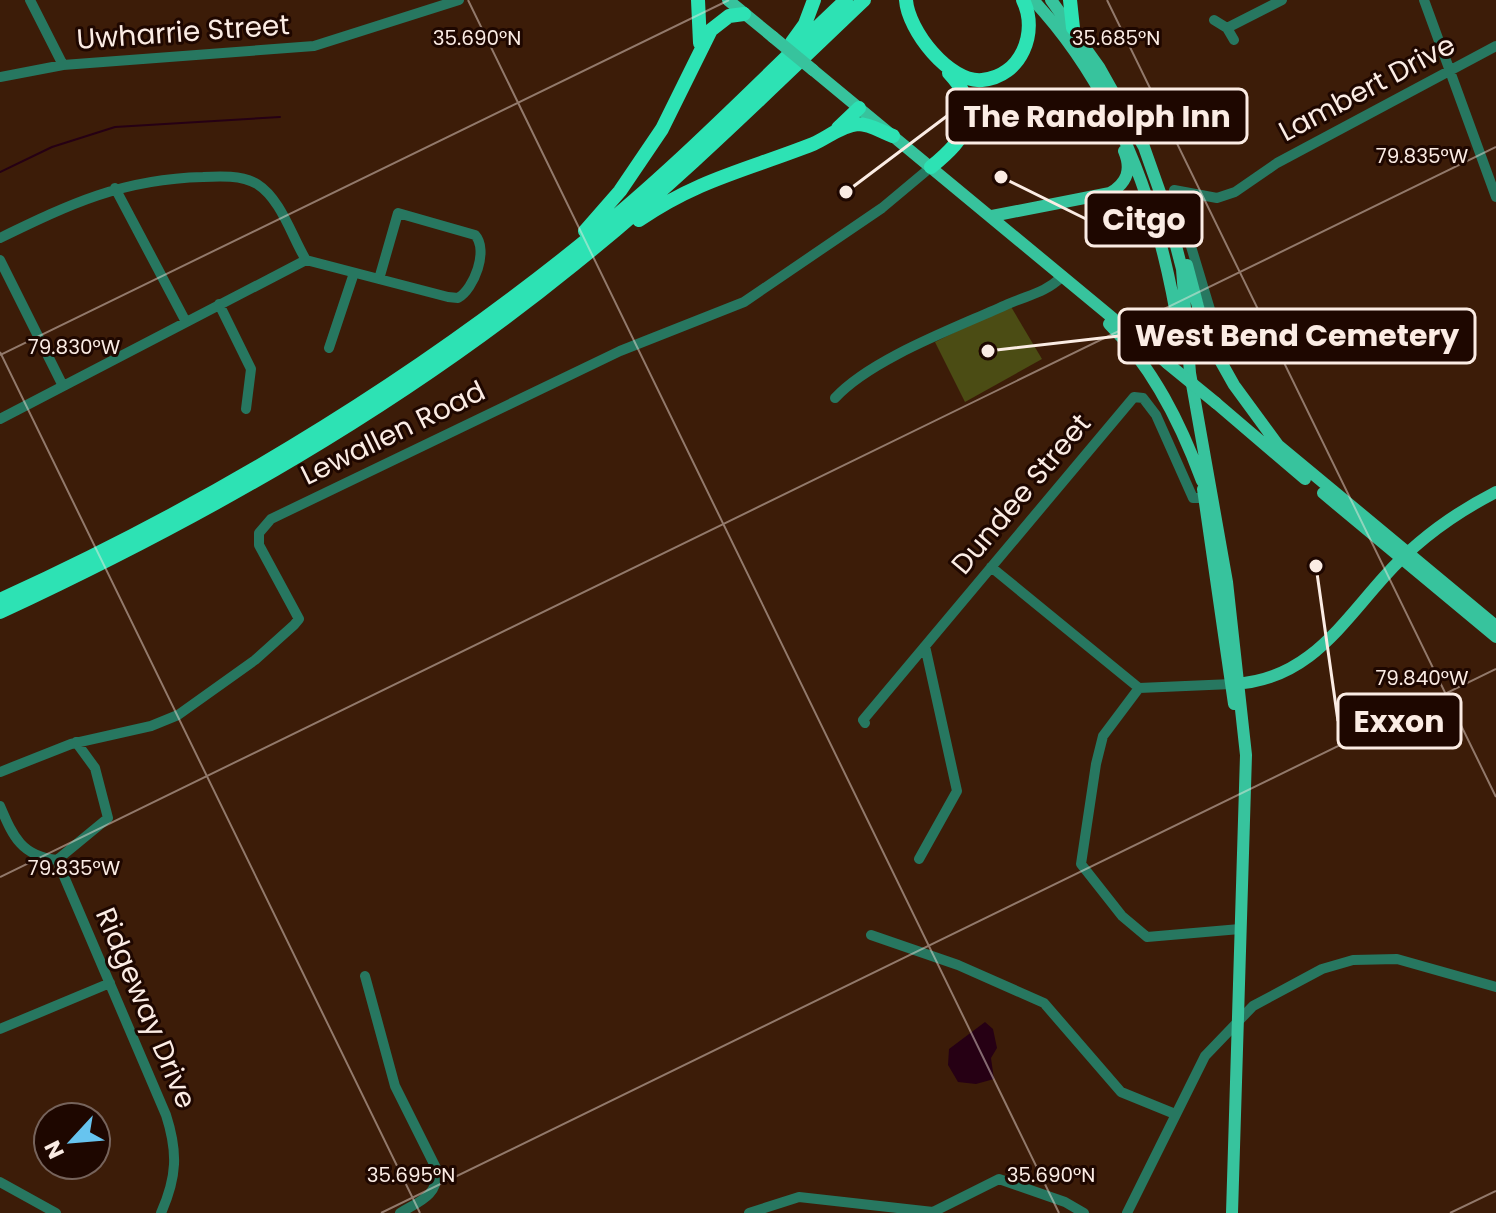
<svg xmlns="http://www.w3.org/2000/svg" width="1496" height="1213" font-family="Poppins,sans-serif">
<rect width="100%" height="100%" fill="#3c1c08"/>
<!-- green -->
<path fill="#4b4c14" d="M1010,305L1042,359L965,402L935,342Z"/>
<!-- water -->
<path fill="#260014" d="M985,1022L993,1029L997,1048L991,1058L994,1079L976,1084L958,1082L948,1065L949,1049Z"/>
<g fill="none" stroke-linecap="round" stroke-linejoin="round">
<!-- stream -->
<path stroke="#260014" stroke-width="2" d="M0,172L52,147L115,127L280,117"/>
<!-- minor -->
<path stroke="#277760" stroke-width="10" d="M30,0L63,65
M1424,0L1496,197
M1214,20L1227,28L1234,40
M1227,28L1282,0
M0,77L63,65L314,46L459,0
M115,188L186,322
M1174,190L1217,198L1235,192L1277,163L1496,46
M1174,190L1218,336L1216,353
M0,238C70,204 122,179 203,177C219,176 242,175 257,184C281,199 292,237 306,260
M0,260L63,386
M219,304L251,369L246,409
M329,348L354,273
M835,398C872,358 958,327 1008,304C1031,294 1043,294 1063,276
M0,419L306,260L448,297L458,298C474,289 489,250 475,235L398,213L379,279
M991,567L1139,688
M1139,688L1103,736L1096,764L1081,864L1122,916L1147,937L1240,929
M1139,688L1232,684
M865,723L863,720L1134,397L1143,398L1156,415L1193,498H1205
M0,772L71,744L151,726L178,715L255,660L294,625L299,619L259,545V533L271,519L620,351L744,302L882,208L931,167
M0,806C13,836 21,856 57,860L166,1115C178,1152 177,1177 161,1213
M919,859L957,791L925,646
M57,860L108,818L95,768L76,742
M871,935L958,965L1044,1003L1121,1092L1175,1114
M365,976L395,1086L437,1170C438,1196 420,1201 400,1213
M0,1029L110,983
M0,1182L56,1213
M749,1213L799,1197L933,1212L999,1179L1065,1202L1084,1213
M1127,1213L1205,1056L1253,1006L1322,969L1353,960L1397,959L1496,987"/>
<!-- major -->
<path stroke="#37c39d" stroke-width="12" d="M728,0L773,37
M1033,0C1119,92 1160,211 1179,332
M1051,0L1099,67L1144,147L1168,215L1182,269L1190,373L1227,582L1246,755L1232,1213
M813,70L1167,363
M1105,199L1135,198L1153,212
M992,216L1110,193C1127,183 1132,170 1124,151
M1187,265L1201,318L1216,353L1234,385L1278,445L1496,626
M1109,324C1153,367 1181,424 1202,481
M1216,403L1305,479
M1203,489L1234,704
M1323,493L1496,637
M1234,684C1307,680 1340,626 1384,577C1415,542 1455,513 1496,492"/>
<!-- highway -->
<path stroke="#2de2b4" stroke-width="14" d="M698,0L700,43
M906,0C908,30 949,83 982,80C1021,77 1039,32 1023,0
M1070,0L1073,28
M792,42L805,24L814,0
M838,128L859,108
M931,167C968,137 985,112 949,73
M639,220C699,179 747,170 813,144C827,138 842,125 858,124C871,124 881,132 893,136
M585,231L620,191L662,129L711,30L729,16L744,14
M0,600C211,504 408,385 588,239C679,166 761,80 846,0
M0,612C204,517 398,407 573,265C676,183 769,90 864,0"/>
<!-- major-bridge -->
<path stroke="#37c39d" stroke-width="12" d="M773,37L813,70
M1167,363L1216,403"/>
</g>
<!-- ticks -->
<path fill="none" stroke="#fbece4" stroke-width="2" stroke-opacity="0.45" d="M468,0L1059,1213M1107,0L1496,797M0,352L420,1213M0,355L729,0M0,877L1496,147M381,1213L1496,669M1450,1213L1496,1191"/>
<g text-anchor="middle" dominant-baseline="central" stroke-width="6" stroke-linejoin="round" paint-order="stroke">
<!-- street labels -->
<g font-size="28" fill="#fbece4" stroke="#1e0700">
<text transform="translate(183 32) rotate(-4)">Uwharrie Street</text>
<text transform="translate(1367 88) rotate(-28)">Lambert Drive</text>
<text transform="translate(393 433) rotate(-26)">Lewallen Road</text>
<text transform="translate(1021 494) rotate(-50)">Dundee Street</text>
<text transform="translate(146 1008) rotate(67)">Ridgeway Drive</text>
</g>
</g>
<g font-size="20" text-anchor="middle" fill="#fbece4" stroke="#1e0700" stroke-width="6" stroke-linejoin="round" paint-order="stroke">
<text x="477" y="45">35.690°N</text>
<text x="1116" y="45">35.685°N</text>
<text x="1422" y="163">79.835°W</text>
<text x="74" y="354">79.830°W</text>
<text x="1422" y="685">79.840°W</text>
<text x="74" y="875">79.835°W</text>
<text x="411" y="1182">35.695°N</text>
<text x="1051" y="1182">35.690°N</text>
</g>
<!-- callouts -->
<path fill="none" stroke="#fbece4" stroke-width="3" d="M846 192L947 116M1001 177L1086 219M988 351L1119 336M1316 566L1338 721"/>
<g fill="#fbece4" stroke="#1e0700" stroke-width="3">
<circle cx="846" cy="192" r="8"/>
<circle cx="1001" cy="177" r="8"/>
<circle cx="988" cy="351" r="8"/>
<circle cx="1316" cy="566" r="8"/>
</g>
<g fill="#1e0700" stroke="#fbece4" stroke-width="3">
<rect x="947" y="89" width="300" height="54" rx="8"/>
<rect x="1086" y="192" width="116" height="54" rx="8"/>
<rect x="1119" y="309" width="356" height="54" rx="8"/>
<rect x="1338" y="694" width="123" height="54" rx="8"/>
</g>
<g font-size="30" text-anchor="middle" font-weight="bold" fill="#fbece4">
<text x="1097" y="127">The Randolph Inn</text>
<text x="1144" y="230">Citgo</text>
<text x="1297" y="346">West Bend Cemetery</text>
<text x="1399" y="732">Exxon</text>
</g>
<!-- north arrow -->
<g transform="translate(72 1141) rotate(244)"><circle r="38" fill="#1e0700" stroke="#76635b" stroke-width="2"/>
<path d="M0-6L14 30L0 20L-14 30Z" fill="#67c4ef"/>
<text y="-12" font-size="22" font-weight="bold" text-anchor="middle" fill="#fbece4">N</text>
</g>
</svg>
